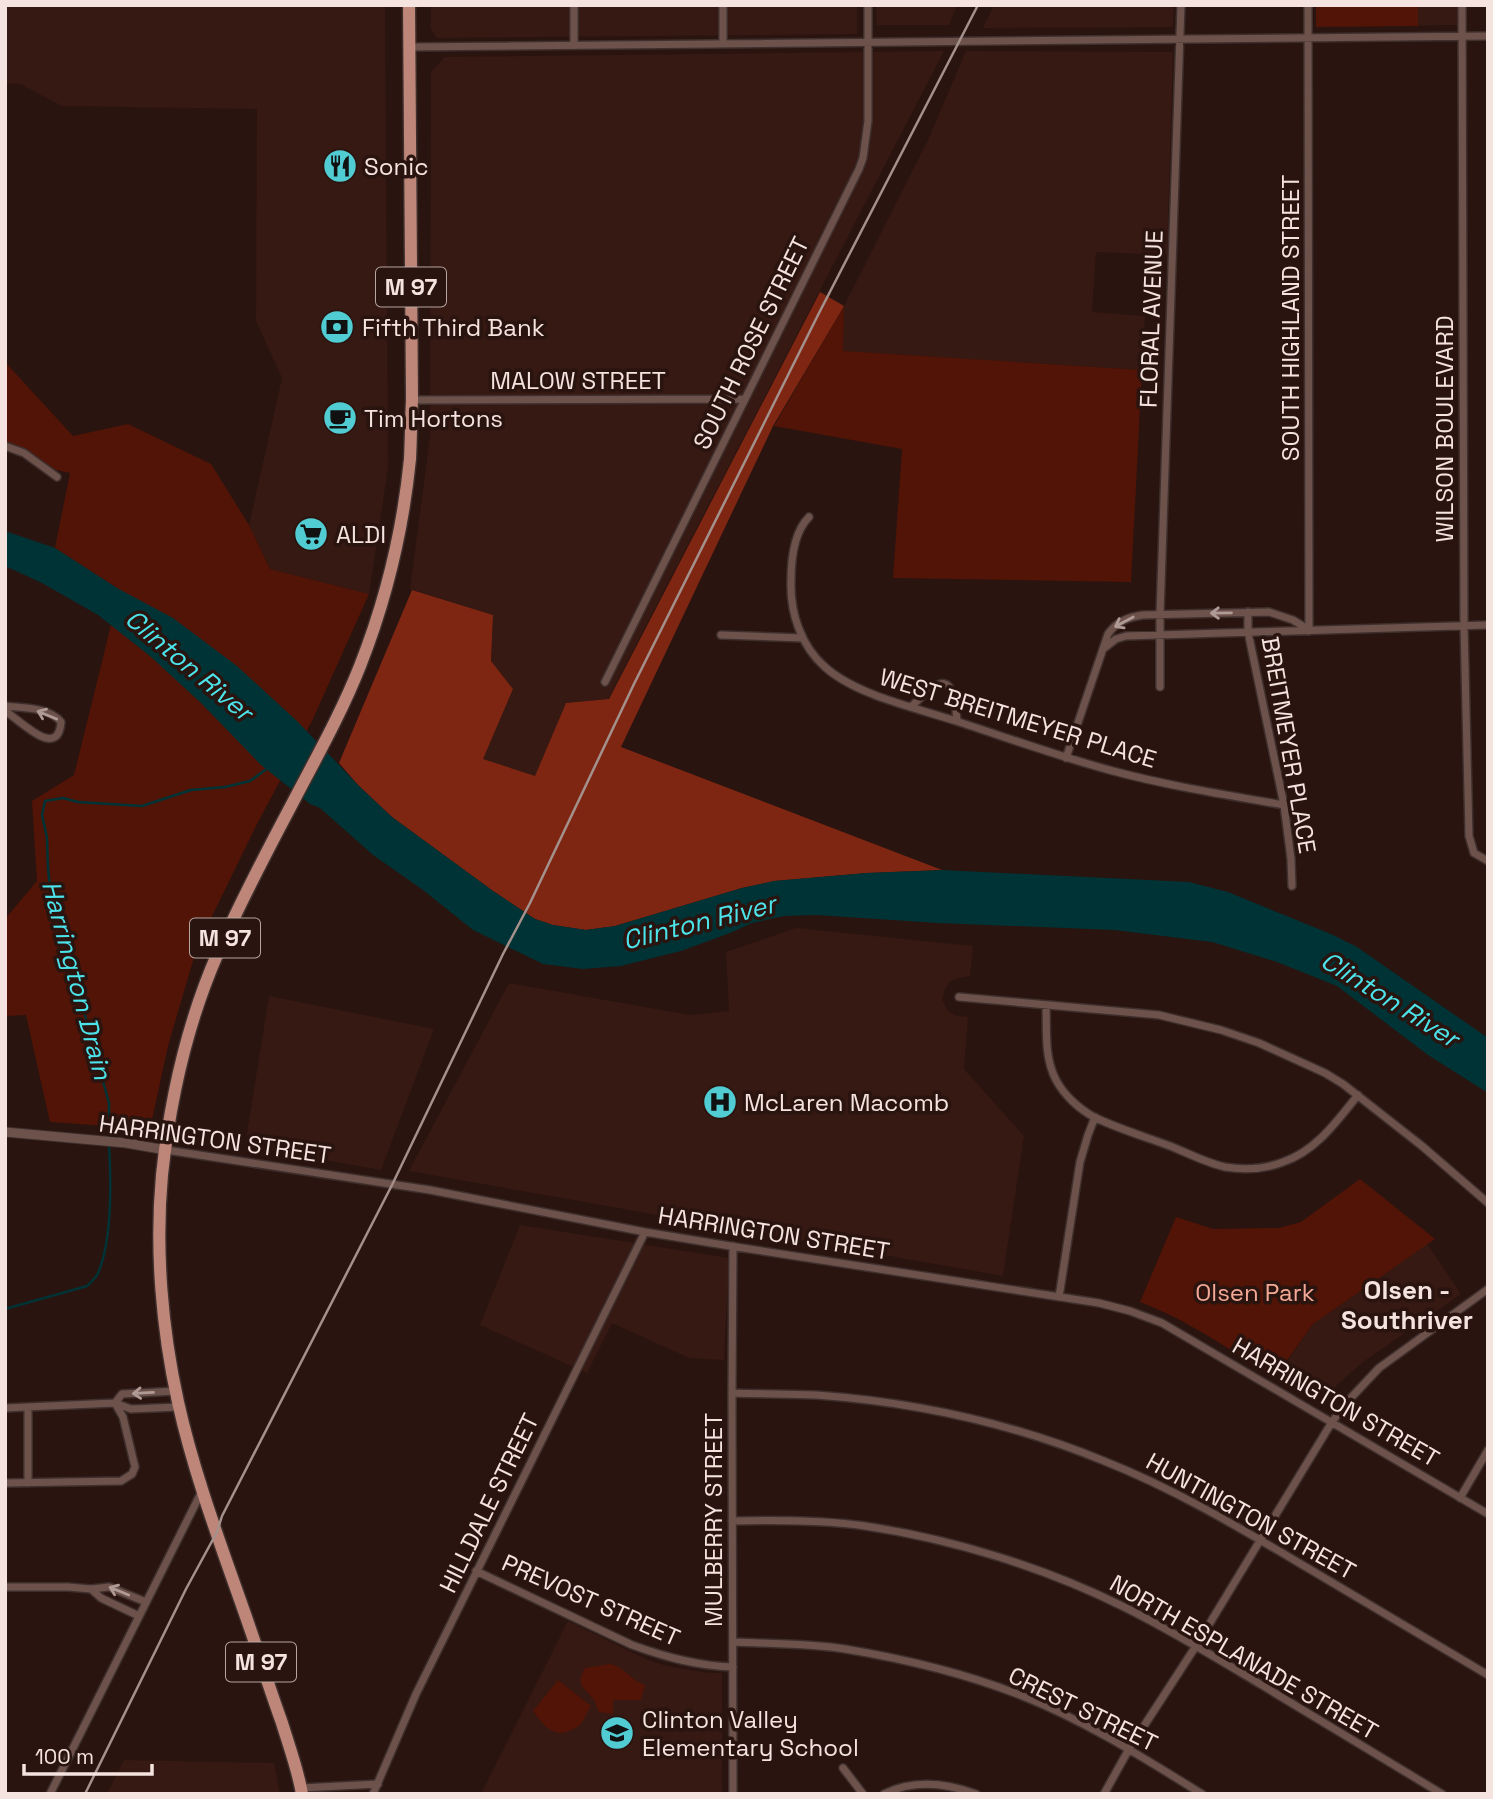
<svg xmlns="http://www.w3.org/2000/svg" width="1493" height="1799" font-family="'Space Grotesk',sans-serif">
<rect width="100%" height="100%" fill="#2a140f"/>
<!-- built -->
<path fill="#361912" d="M5,5H385L388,468L369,594L270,569L249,525L282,378L256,321L257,109L62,106L20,84L5,83Z
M431,5H857V34L437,38L431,29Z
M876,5H957L949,25H877Z
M994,5H1174L1173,27L983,28Z
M1316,5H1457V25L1316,27Z
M944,51L608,699L566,703L535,777L482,759L513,690L491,661L493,615L410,589L430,437L431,72L445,57Z
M966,51L1173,52L1167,255L1096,252L1092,312L1145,316L1142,370L842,351L844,306L928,140Z
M796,928L973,946L970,976L959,978L950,981L945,989L942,1000L948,1011L957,1016L968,1017L964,1069L1024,1136L1003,1276L409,1171L509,983L690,1015L729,1011L726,952Z
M269,996L434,1029L381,1170L245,1146Z
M520,1225L729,1258L724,1360L689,1358L612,1323L587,1373L480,1325Z
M1427,1244L1461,1294L1363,1362L1338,1384L1326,1398L1281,1370L1313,1324Z
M568,1621L648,1660L667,1666L708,1673H722V1794H481Z
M124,1760L274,1763L280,1794H107Z"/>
<!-- green -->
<path fill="#511407" d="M1316,5H1418V26L1316,27Z
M844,306L843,351L1142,370L1131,582L893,578L902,449L774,426Z
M5,362L73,436L128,424L211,464L249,525L270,569L369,594L312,721L257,824L197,947L168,1046L150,1129L50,1122L26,1015L5,1016V919L37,881L32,801L74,775L111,625L117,588L55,548L70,473L44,467L5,446Z
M1360,1179L1435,1239L1313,1324L1275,1377C1231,1351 1188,1320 1140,1302L1176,1217L1213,1229L1279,1228L1301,1222Z
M610,1664C626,1668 629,1679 645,1685L641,1700H613V1714L599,1712C597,1709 596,1703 594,1700C586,1688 574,1686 585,1668Z
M558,1680L591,1706C587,1711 586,1716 583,1721C580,1726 574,1729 569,1731C552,1738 542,1723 533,1711Z"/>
<!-- forest -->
<path fill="#7f2613" d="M820,292L844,306L773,426L621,747L942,870L867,873L774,881L742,888L615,926L586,930L553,925L535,919L493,891L392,817L359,786L339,763L412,590L493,615L491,661L513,689L483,759L535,776L566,703L609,699Z"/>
<!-- water -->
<path fill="#003335" d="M5,531L55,548L117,588L173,618L237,666L298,722L359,786L392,817L493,891L535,919L553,925L586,930L615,926L742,888L774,881L867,873L943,870L1189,882L1228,892L1331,934L1357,947L1488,1038V1093L1428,1055L1337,986L1277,962L1212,942L1114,930L938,923L816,915L784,916L752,923L730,933L681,951L621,966L583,969L543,964L473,930L423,890L373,855L320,808L310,804L261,765L201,703L150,656L98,615L42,583L5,566Z"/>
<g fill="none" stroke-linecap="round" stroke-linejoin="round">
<!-- stream -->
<path stroke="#003335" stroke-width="2.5" d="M109,1138V1103L83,1008L67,938L51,897L48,868L47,838L42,815L45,801L63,798L78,802L142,806L191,790L225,787L250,781L268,768
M5,1309L87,1286C91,1282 96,1278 98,1273C112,1241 111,1180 109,1145"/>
<!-- minor casing -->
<g stroke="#3e2f2d" stroke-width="10">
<path id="minor" d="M574,5V44
M723,5V43
M1308,5L1309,631
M1462,5L1464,625L1469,836L1474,853L1488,861
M410,47L1488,36
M412,400L745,399
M5,446L24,453L57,477
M809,517C794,532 791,561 791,581C790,613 801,646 825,667C856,695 916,708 956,721C1008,738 1060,757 1113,771C1169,786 1227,795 1284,805
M1248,612V632L1284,805L1291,859L1292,886
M721,635L802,638
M1103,649L1116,639L1126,636L1488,625
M605,682L859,169L863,158L868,121V5
M1160,687V614L1181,5
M5,706C23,708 49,707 61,722C58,761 20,720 5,711
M911,707C942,676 953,671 957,721
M1066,758L1108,634C1117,621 1129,617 1143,615L1269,612L1293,620L1309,630
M959,997L1159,1015L1221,1030L1259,1043L1325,1073L1343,1084L1422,1146L1488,1203
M1046,1006C1047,1031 1044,1057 1056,1080C1064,1095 1079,1109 1094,1117C1116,1128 1146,1137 1170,1146C1188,1153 1206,1163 1225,1167C1244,1170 1265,1169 1283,1162C1316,1151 1337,1121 1358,1095
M166,1150L430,1190L645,1232L730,1246L1099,1303L1130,1311L1162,1323L1488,1514
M733,1246L732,1393L733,1794
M1059,1297L1080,1162L1088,1135L1095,1117
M732,1393C760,1394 788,1394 816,1395C914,1402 1014,1424 1104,1461C1175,1489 1240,1528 1306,1567C1366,1603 1427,1639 1488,1675
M115,1403L122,1394L176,1391
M5,1408L115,1403L131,1409L179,1407
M28,1408V1483
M5,1483L121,1481L132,1474L135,1467L123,1417L115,1403
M1460,1498L1488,1450
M732,1521C776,1520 821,1520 865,1526C952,1539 1043,1567 1122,1606C1169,1629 1215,1657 1260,1684C1321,1721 1381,1757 1442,1794
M476,1571L632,1645C665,1657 697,1666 733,1667
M5,1587H68L91,1589L109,1587L146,1602
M91,1589L101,1598L139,1616
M734,1642C771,1644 808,1643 845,1649C905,1659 964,1673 1020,1695C1084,1720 1144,1758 1202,1794
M843,1768L863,1794
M301,1788L378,1784
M50,1794L202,1491
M373,1794L416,1694L645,1232
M884,1794C914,1779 946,1783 976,1794
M1104,1794L1129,1749L1196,1646L1332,1422L1348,1401L1379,1368L1488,1289"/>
</g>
<!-- tertiary casing -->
<g stroke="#3e2f2d" stroke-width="11">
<path id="tertiary" d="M5,1132L126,1143L166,1150"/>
</g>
<!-- primary casing -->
<g stroke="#3e2f2d" stroke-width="15">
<path id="primary" d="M302,1794C298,1770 289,1746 282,1723C272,1695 263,1668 254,1640C227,1561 196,1483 178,1402C162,1330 155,1249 162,1175C170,1100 187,1024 217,955C239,904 266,853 292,804C316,758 341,714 360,666C386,600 403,529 410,459C411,440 411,420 412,400L409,5"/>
</g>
<!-- minor -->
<use href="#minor" stroke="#6d524b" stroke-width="7"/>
<!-- tertiary -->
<use href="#tertiary" stroke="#6d524b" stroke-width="9"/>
<!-- primary -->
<use href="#primary" stroke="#bd8678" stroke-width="12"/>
<!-- rail -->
<path stroke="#a4918c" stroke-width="2.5" d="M85,1794L186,1589L217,1532L222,1516L392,1185L503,954L530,903L634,684L818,315L978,5"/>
</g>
<!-- one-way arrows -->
<defs><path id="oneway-shaft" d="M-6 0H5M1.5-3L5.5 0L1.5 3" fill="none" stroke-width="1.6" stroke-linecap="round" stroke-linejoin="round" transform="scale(1.75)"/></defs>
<g stroke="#b09a95">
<use href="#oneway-shaft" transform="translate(1221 613) rotate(179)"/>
<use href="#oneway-shaft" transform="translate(1124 622) rotate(152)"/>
<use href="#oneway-shaft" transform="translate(47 715) rotate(-158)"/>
<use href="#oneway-shaft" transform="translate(143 1393) rotate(177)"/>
<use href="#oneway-shaft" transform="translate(119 1591) rotate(-158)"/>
</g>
<!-- icons -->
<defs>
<g id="restaurant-disc" transform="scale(1.75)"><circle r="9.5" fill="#51ccd2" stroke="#2a140f"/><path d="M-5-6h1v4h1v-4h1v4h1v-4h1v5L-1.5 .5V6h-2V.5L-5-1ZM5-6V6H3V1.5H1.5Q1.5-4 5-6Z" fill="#111"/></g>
<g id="bank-disc" transform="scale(1.75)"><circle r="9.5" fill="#51ccd2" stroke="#2a140f"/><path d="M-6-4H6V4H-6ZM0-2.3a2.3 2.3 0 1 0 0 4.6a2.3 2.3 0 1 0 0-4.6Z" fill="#111"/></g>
<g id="cafe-disc" transform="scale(1.75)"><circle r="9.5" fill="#51ccd2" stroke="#2a140f"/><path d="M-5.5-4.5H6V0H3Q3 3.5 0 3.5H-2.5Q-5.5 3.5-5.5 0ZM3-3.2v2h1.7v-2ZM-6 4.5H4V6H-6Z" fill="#111"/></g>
<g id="supermarket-disc" transform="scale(1.75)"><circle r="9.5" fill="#51ccd2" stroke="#2a140f"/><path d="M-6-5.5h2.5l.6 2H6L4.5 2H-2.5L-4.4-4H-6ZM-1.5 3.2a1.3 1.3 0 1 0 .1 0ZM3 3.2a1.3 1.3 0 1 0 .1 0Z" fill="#111"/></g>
<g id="hospital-disc" transform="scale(1.75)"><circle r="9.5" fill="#51ccd2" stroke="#2a140f"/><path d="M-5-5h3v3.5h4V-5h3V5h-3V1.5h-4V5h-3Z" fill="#111"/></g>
<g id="school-disc" transform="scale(1.75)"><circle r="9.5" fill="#51ccd2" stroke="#2a140f"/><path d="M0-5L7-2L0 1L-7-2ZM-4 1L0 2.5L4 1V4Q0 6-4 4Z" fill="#111"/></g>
</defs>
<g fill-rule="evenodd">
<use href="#restaurant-disc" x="340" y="166"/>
<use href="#bank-disc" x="337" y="327"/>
<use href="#cafe-disc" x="340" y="418"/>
<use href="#supermarket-disc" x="311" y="534"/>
<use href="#hospital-disc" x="720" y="1102"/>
<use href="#school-disc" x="617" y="1733"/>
</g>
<g text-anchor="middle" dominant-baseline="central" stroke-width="7" stroke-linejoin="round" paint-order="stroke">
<!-- shield labels -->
<g fill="#2a140f" stroke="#b7a5a1" stroke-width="2">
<rect x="376" y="267.5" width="70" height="39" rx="5"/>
<rect x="190" y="918.5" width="70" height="39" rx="5"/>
<rect x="226" y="1642.5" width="70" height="39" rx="5"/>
</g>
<g font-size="23" font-weight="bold" fill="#f4e3df">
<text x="411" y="287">M 97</text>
<text x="225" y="938">M 97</text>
<text x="261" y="1662">M 97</text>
</g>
<!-- poi labels -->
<g font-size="24" fill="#f4e3df" stroke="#2a140f" text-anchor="start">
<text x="364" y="166">Sonic</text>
<text x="362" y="327">Fifth Third Bank</text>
<text x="364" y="418">Tim Hortons</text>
<text x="336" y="534">ALDI</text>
<text x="744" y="1102">McLaren Macomb</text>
<text x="642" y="1719">Clinton Valley<tspan x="642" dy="28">Elementary School</tspan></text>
</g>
<!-- street labels -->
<g font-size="24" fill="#f4e3df" stroke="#2a140f">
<text transform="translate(1290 318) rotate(-90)">SOUTH HIGHLAND STREET</text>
<text transform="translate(1151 319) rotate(-88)">FLORAL AVENUE</text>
<text transform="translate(751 343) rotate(-64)">SOUTH ROSE STREET</text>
<text x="578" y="380">MALOW STREET</text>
<text transform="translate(1444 429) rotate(-90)">WILSON BOULEVARD</text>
<text transform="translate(1018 718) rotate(17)">WEST BREITMEYER PLACE</text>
<text transform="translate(1289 745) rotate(80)">BREITMEYER PLACE</text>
<text transform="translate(215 1139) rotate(8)">HARRINGTON STREET</text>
<text transform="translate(774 1233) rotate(9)">HARRINGTON STREET</text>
<text transform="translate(1336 1402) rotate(30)">HARRINGTON STREET</text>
<text transform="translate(489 1503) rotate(-64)">HILLDALE STREET</text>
<text transform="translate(1251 1516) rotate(29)">HUNTINGTON STREET</text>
<text transform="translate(713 1520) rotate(-90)">MULBERRY STREET</text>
<text transform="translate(591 1600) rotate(24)">PREVOST STREET</text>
<text transform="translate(1244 1657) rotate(30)">NORTH ESPLANADE STREET</text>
<text transform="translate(1083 1709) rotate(26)">CREST STREET</text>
</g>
<!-- park labels -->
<g font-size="24" fill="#f4a997" stroke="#2a140f">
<text x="1255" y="1292">Olsen Park</text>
</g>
<!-- water labels -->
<g font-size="26" font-style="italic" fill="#4ce4eb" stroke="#2a140f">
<text transform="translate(189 665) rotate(40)">Clinton River</text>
<text transform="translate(699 922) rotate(-14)">Clinton River</text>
<text transform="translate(77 980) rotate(75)">Harrington Drain</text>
<text transform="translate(1390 999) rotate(32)">Clinton River</text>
</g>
<!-- neighbourhood labels -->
<g font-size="26" font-weight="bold" fill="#f4e3df" stroke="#2a140f">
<text x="1407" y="1290">Olsen -<tspan x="1407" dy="30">Southriver</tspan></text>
</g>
</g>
<!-- border -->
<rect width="1493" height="1799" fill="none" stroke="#f4e3df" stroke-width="14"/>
<!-- scale -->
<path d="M24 1764v10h128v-10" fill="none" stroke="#f4e3df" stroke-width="3.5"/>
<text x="35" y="1764" font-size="21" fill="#f4e3df" stroke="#2a140f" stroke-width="5" paint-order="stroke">100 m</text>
</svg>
